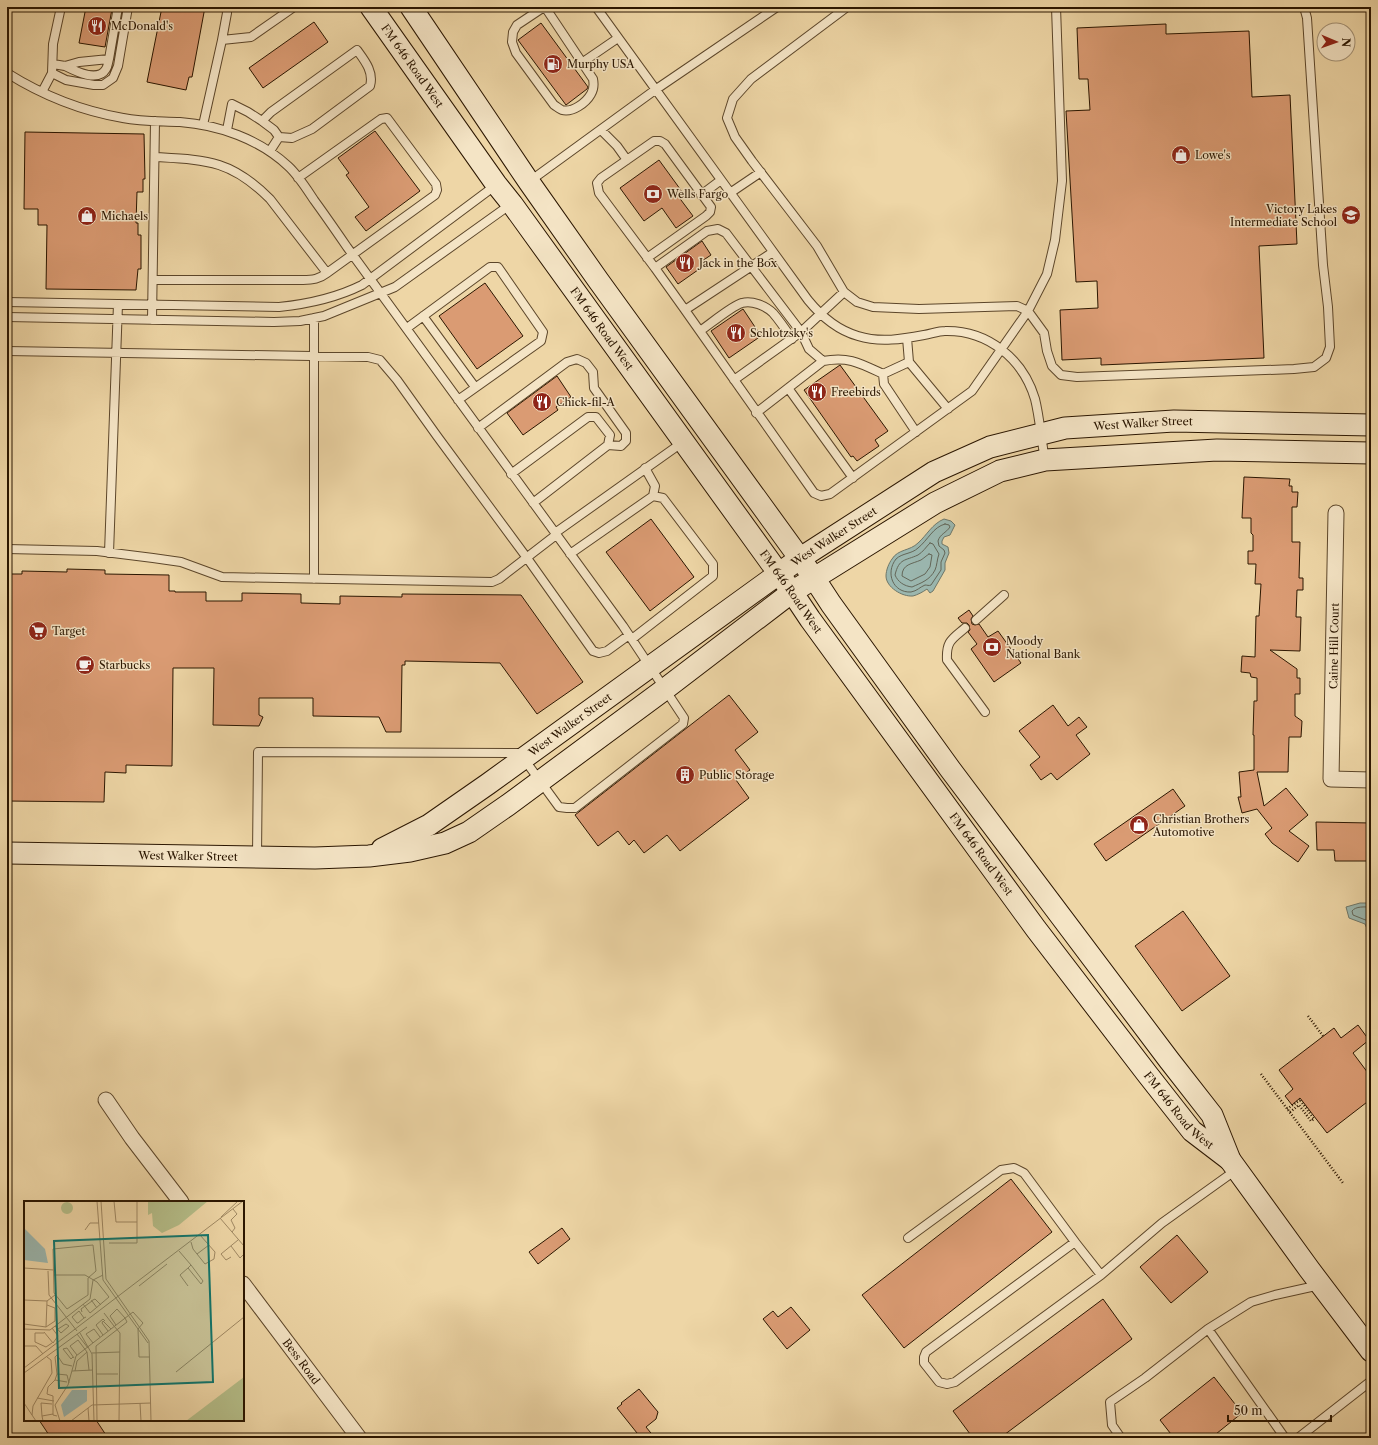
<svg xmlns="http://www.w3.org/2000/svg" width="1378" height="1445" font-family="'Libre Caslon Text',serif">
<rect width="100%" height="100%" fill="#eed6a6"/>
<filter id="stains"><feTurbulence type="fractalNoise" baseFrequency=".005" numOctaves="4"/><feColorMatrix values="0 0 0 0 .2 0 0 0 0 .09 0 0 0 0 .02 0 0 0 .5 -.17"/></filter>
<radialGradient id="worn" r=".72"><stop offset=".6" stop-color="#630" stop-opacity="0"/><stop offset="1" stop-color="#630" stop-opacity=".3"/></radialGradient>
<!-- water -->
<path fill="#9bb7af" stroke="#6e7769" d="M944,519L951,521L955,525L950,535L944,537L942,541V544L948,547L949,553L945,563V570L933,591L930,593L927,589C923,592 917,595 913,596C902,597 886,587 886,576C886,570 889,563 892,559C898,549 910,551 918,543C927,535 932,524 944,519Z
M1360,903H1371V938L1365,924L1349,918L1346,907Z"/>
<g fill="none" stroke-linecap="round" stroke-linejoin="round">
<!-- shore -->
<path stroke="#636658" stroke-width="1" d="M945,524L949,525L950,527C946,533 940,534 938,541L939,546L944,550L945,553L941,562V570L931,585C929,586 927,585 925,585C920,587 917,591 911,592C893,593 885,573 896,559C902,553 912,554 918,548C928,540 933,527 945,524Z
M930,543L933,544L939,554C937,559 937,566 935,570C930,580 921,583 912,587C904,586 898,582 895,575C899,558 905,561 918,555C923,552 926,547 930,543Z
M929,554L932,555L930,567L925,574L911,581L902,576C902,564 912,564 921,560C924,558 926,556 929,554Z
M1371,907C1364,907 1356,906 1352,911L1353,915L1368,921L1371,928"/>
</g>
<!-- building -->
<path fill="#da9b73" stroke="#2b1600" d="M86,7H111L112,9L105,47L79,43Z
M162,7H205L192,77H189L186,90L147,82Z
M314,22L328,42L263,88L249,68Z
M541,23L588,87L587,89L566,105L518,40Z
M1166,24V34L1249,31L1252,97L1290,95L1297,244L1259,246L1264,358L1101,365V358L1062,360L1060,310L1098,308L1097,281L1076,282L1066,111L1090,110L1088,79H1079L1077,28Z
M375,131L420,191L366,231L355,217L369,207L346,175L349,173L338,158Z
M25,132L144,134L145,179H143V192H137L136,223H138V235H141V269H138L136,290L46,289L47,225H38V209H24Z
M659,160L683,193L678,196L693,216L676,228L662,208L644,221L620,188Z
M702,241L711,255L702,261L705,265L678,284L666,267Z
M485,283L523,336L477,369L439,316Z
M743,309L761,336L729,358L711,331Z
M840,365L888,431L875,440L879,446L857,461L853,456L851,457L804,390Z
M557,376L571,397L556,407L558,410L523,435L507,413Z
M1244,477L1290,479L1289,486H1292V492H1298L1297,507H1292V542H1300L1299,578H1303V590H1297L1296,617H1301L1300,651L1270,650L1297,669V678H1300V694H1295V716L1302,721L1301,737H1289L1288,772H1257L1264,806L1286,788L1308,815L1289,831L1309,846L1298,862L1272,843L1265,834L1272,828L1257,809L1242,813L1238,797H1241L1239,772L1254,770V735H1253L1254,701H1257V678L1251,677L1250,673L1241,672L1242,656L1255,657L1256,616H1259L1261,584H1255L1256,564H1248V551H1253V535L1251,533V518H1242Z
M651,519L694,577L650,611L606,552Z
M67,569L105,570V574L169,575V591H175V592H206V601H242V593L301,594V603L340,604V596L402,597V594L521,595L583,682L537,714L500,663L405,661V665H402L401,732H386L379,717L313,716V698H259V715L263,717L259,726L213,725L214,668H173L172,766L126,765V773L105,772L104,802L7,801V574H22V571L67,572Z
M969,610L973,616L971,619L972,624L975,625L979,624L988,637L998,631L1021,663L994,682L971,649L977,644L968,632L970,630L969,625L967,623H962L958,618Z
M729,695L758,732L735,750L750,770L736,780L749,798L680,851L667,835L644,853L634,840L629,845L618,831L598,846L575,815Z
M1053,705L1068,726L1079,717L1087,727L1076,735L1090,754L1057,780L1051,773L1041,780L1030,765L1040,757L1019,731Z
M1173,789L1185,806L1106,861L1094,844Z
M1316,822L1371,823V861H1335L1334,850H1317Z
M1183,911L1230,976L1182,1011L1135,946Z
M1358,1025L1369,1040L1353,1053L1371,1077V1099L1327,1133L1300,1098L1292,1105L1285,1096L1293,1089L1279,1070L1334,1028L1341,1038Z
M1011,1179L1052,1232L904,1348L862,1295Z
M562,1228L570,1239L538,1264L529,1252Z
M1177,1235L1208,1272L1171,1303L1140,1267Z
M1103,1299L1132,1339L1000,1438H973L953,1411Z
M791,1307L810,1330L787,1349L763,1319L773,1311L778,1317Z
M1214,1377L1242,1413L1211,1438H1174L1160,1420Z
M639,1389L658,1412L656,1419L646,1427L655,1438H641L617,1408L622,1404L621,1403Z
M39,1420H96L108,1438H51Z"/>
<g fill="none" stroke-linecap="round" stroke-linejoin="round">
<!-- lane casing -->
<g stroke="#5c462a" stroke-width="10">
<path id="lane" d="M544,7L517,25L513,32L512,42L516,53L554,105C556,106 559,109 562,110C572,113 586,103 591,94C594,89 594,84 593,79L545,7
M596,7L808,300C821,316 837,330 858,336C880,343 903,339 924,335C931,334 938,331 945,331C988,330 1023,359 1035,399C1040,419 1041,440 1045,459
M847,7L751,79L733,99L727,118L735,137L752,161L817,246L844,292L857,302L873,307L919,309L1017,306L1028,311L1044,333L1047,351L1052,366L1061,375L1077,377L1294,369L1314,367L1326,358L1330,347L1328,307L1323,265L1307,18L1304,7
M222,40L227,13L226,7
M583,62L618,38
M53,64L65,66L79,62L109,59L118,7
M65,66C75,71 98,83 106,69C108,66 108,62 109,59
M7,73C42,95 82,111 123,118C142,122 161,121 180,122C219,125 259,139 288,166C298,175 306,188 314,200C325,215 336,231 347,247L623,626L684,718L683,724L575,808H567L559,807L524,759
M52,73L66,80L94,85H103L113,78L118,66L128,7
M42,92L52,73L53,44L61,7
M203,125L222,40L251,37L294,7
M227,130L232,104L248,112L262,121
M601,130L617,146L627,160
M270,151L279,137L292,138L312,129L370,86C374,72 365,61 357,50L271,112L262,121L274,130L279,137
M155,157C207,160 231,160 270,199L327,273L435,195L437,190L436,184L387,118L381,119L298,178
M530,181L655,90L777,7
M730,193L761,172
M701,195L721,180
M773,252L685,310L814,493L821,496L830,494L972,391L1028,311L1047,274L1055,240L1062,181L1056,7
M647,258L706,216L710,212L711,207L665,144L660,141H654L601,178L597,183L599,193L655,268
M153,280H303C313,280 319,279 327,273
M7,302L279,307C308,304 336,298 362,285L496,185
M685,310L655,268L707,231L718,229L726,233L801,332L734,380
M423,316L475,387
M7,317L274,322L300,321L324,316L395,287L511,204
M314,318V579
M152,320L155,121
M407,328L490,267H498L543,332L541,341L458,400
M700,331C709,325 733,305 742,303C752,300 766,306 773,313C780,321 786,330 792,339
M907,338L909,362L948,409
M7,351L368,357L380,360L397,380L437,436L527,558L593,651L599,653L607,651L629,635
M823,361C848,356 860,363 883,374
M909,362L883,374L884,384L916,432
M788,388L853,478
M756,413L823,361L809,349L801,332L844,292
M478,428L567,362L577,359L586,363L593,372L594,388L626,433V441L621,446L608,445
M645,468L655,486L653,496
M511,474L588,417H596L610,435L608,445L533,503
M555,533L683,442
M7,549L97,551L153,558L181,562L222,577L492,582L499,579L556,535
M109,553L118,304
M570,554L653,496L663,498L713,564V576L632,639
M976,620L1004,595
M965,628C952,639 946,641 947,660L985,712
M257,856L258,752L524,753
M908,1238L1001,1170L1014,1168L1024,1173L1075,1242
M1101,1275L1075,1242L926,1352L924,1357V1363L939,1382L947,1384L955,1382L1101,1275L1162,1223L1236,1170
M1208,1329L1285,1438
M1121,1438L1112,1425L1110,1402L1145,1378L1208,1329L1251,1302L1275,1295L1320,1285
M1298,1438L1371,1381"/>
</g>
<!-- street casing -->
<g stroke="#5c462a" stroke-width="17">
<g id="street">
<path d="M1336,513L1331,779L1371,780"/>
<path d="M106,1100L132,1138L181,1202"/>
<path id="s1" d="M243,1284L359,1438"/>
</g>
</g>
<!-- secondary casing -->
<g stroke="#2b1600" stroke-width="23">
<g id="secondary">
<path id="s2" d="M371,7L496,184L512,204L792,592L810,619L1036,929L1148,1075L1192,1131L1230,1160"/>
<path d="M411,7L529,182L598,280L814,578L831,604L950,769L1169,1060L1212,1115L1230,1160L1309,1269L1371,1351"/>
<path id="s3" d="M382,849L429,825L488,784L799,559L934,472L990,447L1065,428L1174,421L1371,425"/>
<path id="s4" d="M7,853L315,858L369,856L410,851L445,843L469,832L508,805L665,689L792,592L935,503L1000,471L1045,460L1217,450L1371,453"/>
</g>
</g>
<!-- path -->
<path stroke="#2b1600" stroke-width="2.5" stroke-dasharray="1 2" stroke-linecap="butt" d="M1308,1016L1323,1036
M1261,1074L1343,1183
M1287,1109L1300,1100
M1290,1112L1299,1105L1311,1121L1314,1119L1300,1100"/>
<!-- lane -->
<use href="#lane" stroke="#f4e4c5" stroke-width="8"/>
<!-- street -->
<use href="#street" stroke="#f4e4c5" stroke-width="15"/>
<!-- secondary -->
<use href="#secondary" stroke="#f4e4c5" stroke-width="21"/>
</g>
<!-- icons -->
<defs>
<g id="restaurant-disc" transform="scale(1)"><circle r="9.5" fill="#8f2418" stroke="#f4e4c5"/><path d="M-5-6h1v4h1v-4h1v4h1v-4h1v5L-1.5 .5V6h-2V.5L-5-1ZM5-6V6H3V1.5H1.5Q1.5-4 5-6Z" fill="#fff"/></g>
<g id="fuel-disc" transform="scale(1)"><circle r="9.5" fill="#8f2418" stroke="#f4e4c5"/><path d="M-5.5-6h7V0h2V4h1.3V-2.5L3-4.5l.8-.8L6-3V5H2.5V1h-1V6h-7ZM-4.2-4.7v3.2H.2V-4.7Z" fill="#fff"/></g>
<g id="shop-disc" transform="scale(1)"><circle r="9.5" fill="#8f2418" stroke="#f4e4c5"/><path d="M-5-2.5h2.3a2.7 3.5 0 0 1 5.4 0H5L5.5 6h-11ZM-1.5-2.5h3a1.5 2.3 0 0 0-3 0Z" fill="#fff"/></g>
<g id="bank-disc" transform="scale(1)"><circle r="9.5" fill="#8f2418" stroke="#f4e4c5"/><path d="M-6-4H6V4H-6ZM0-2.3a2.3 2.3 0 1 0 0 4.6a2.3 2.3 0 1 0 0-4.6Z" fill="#fff"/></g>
<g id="school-disc" transform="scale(1)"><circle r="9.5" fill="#8f2418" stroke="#f4e4c5"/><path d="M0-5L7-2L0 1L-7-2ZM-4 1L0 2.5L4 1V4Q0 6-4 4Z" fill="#fff"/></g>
<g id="supermarket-disc" transform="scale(1)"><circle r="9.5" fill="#8f2418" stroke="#f4e4c5"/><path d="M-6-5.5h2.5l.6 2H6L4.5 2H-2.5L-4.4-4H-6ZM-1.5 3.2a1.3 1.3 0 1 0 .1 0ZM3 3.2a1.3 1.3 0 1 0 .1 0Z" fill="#fff"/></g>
<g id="cafe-disc" transform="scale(1)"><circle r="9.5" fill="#8f2418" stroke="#f4e4c5"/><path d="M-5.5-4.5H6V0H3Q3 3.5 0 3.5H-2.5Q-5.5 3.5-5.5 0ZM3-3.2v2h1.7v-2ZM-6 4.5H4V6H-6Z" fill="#fff"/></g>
<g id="building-disc" transform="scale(1)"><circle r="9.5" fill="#8f2418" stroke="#f4e4c5"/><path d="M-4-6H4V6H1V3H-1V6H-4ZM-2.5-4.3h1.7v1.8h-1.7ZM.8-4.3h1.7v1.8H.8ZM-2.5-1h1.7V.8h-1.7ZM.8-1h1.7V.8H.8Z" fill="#fff"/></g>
</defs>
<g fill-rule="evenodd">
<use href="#restaurant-disc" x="97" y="26"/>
<use href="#fuel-disc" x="553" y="64"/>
<use href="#shop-disc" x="1181" y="155"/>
<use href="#bank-disc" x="653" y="194"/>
<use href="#school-disc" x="1351" y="215"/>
<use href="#shop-disc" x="87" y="216"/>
<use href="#restaurant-disc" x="685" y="263"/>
<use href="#restaurant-disc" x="736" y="333"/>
<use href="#restaurant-disc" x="817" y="392"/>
<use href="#restaurant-disc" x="542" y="402"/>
<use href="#supermarket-disc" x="38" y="631"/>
<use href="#bank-disc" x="992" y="647"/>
<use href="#cafe-disc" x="85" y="665"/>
<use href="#building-disc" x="685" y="775"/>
<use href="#shop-disc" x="1139" y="825"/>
</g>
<g text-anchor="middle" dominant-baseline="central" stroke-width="3" stroke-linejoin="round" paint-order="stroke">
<!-- poi labels -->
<g font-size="11" fill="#2b1600" stroke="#f4e4c5" text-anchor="start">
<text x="111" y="26">McDonald's</text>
<text x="567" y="64">Murphy USA</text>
<text x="1195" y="155">Lowe's</text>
<text x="667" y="194">Wells Fargo</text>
<text x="1337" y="209" text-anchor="end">Victory Lakes<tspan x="1337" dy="13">Intermediate School</tspan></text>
<text x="101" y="216">Michaels</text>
<text x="699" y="263">Jack in the Box</text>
<text x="750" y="333">Schlotzsky's</text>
<text x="831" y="392">Freebirds</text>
<text x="556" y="402">Chick-fil-A</text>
<text x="52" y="631">Target</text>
<text x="1006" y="641">Moody<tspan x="1006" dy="13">National Bank</tspan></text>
<text x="99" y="665">Starbucks</text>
<text x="699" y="775">Public Storage</text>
<text x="1153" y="819">Christian Brothers<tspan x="1153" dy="13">Automotive</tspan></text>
</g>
<!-- street labels -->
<g font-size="11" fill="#2b1600" stroke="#f4e4c5">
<text stroke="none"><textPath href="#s2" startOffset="72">FM 646 Road West</textPath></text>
<text stroke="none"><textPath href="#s2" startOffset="396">FM 646 Road West</textPath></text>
<text stroke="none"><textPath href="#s3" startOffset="886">West Walker Street</textPath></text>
<text stroke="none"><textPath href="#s3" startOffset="550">West Walker Street</textPath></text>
<text stroke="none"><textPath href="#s2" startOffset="720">FM 646 Road West</textPath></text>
<text transform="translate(1334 646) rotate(-89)">Caine Hill Court</text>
<text stroke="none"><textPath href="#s3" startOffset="226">West Walker Street</textPath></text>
<text stroke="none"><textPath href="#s2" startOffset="1044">FM 646 Road West</textPath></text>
<text stroke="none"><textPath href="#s4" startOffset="181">West Walker Street</textPath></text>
<text stroke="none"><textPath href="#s2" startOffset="1368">FM 646 Road West</textPath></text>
<text stroke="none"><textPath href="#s1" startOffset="97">Bess Road</textPath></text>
</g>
</g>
<!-- overview -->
<g transform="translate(24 1201)">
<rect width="220" height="220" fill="#eed6a6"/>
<path d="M124,0H184L155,24L138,32L129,25L128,12L124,14ZM37 7a6 6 0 1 1 12 0a6 6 0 1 1-12 0ZM220,176V220H162Z" fill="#b5be89"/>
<path d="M0,27L21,48L24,62L0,59ZM48,189H63V200L40,216L37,204Z" fill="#9bb7af"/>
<path fill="none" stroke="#a08964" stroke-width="1" d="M73,0L79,79L124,142M77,0L82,78L125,140L127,220M90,0L92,21H113M197,16L214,0M196,17L220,45M61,29L66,22H75M208,31L211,27L207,19L213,13L209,8M167,41L169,48L181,63L190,58L191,51L176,34M85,42H113V0M69,44L72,70L64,77V94L43,108L30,92L29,48ZM207,45L216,57L220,53M155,50L167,64L179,80L177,83L164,67L167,64M173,53L185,44M207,56L202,59L197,53L214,39M0,67L30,69M164,67L156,74L164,85M24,70L25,94L53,130M30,74H61L73,81L85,96L66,112L59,103M115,85L143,63M0,99L23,100L31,94M67,100L71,98L77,104M58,111L57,108L68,100L73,107M80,112L90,125M60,117L55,110L48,116L53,122H54L60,117L62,116M0,123L22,126L31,120V107L23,104M92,124L86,115L93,108L101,117M31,125L36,131L37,132L45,125L42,123L34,128M90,125L96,132L95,220M22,126L23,100M0,128L26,129L66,98L69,79L79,74M114,128L115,156H126M84,130L78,122L79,120L87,128M20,131L29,142L34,135L28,127M20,132H11V141L22,146L28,142M56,132L68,153L70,220M53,133L64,147M79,134L72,124L79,118L81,120M69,142L62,133L70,128L76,136M0,145H12L19,153M39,148L43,147L50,157M39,148L47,158L49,156M63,151L65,169M68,152L96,151M0,167L219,0M48,170L69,169M51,170L53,160L63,151L54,139L46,145L53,154M152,171L220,116M0,172L63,126M33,173L31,156L33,154L39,163L48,165M72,173H94M31,179L24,186L23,193L29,195V214L33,215M43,181L31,179L33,173L43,174L45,182M13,197L30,200M0,202L12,220M116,202L117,220M64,207L65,220M8,214L9,205L28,172L27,159L23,156M18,215L17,202L28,203M19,220L18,215L29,213M36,220L31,204L44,184L52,155L109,111L119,122L114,128M47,220L68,204L127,202M73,220L72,145L103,121L101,117"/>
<path fill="#0f766e" fill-opacity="0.15" stroke="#0f766e" stroke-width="2" d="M184,34L189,181L35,187L30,40Z"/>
<rect width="220" height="220" fill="none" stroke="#2b1600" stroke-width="2"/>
</g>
<!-- margin -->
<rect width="1378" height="1445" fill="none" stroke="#eed6a6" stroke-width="24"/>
<rect x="8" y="8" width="1362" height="1429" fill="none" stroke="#2b1600" stroke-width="2"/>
<rect x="12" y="12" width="1354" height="1421" fill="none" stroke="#2b1600"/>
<!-- north arrow -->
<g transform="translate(1336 42) rotate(92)"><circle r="19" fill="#f4e4c5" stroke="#a49276"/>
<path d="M0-3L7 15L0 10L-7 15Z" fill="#8f2418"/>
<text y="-6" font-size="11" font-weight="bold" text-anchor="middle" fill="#2b1600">N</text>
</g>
<!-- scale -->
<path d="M1228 1415v6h103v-6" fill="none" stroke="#2b1600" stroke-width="2"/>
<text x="1234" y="1415" font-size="12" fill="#2b1600" stroke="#f4e4c5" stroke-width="3" paint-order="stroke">50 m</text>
<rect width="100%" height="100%" filter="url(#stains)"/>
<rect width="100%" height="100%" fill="url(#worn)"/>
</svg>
